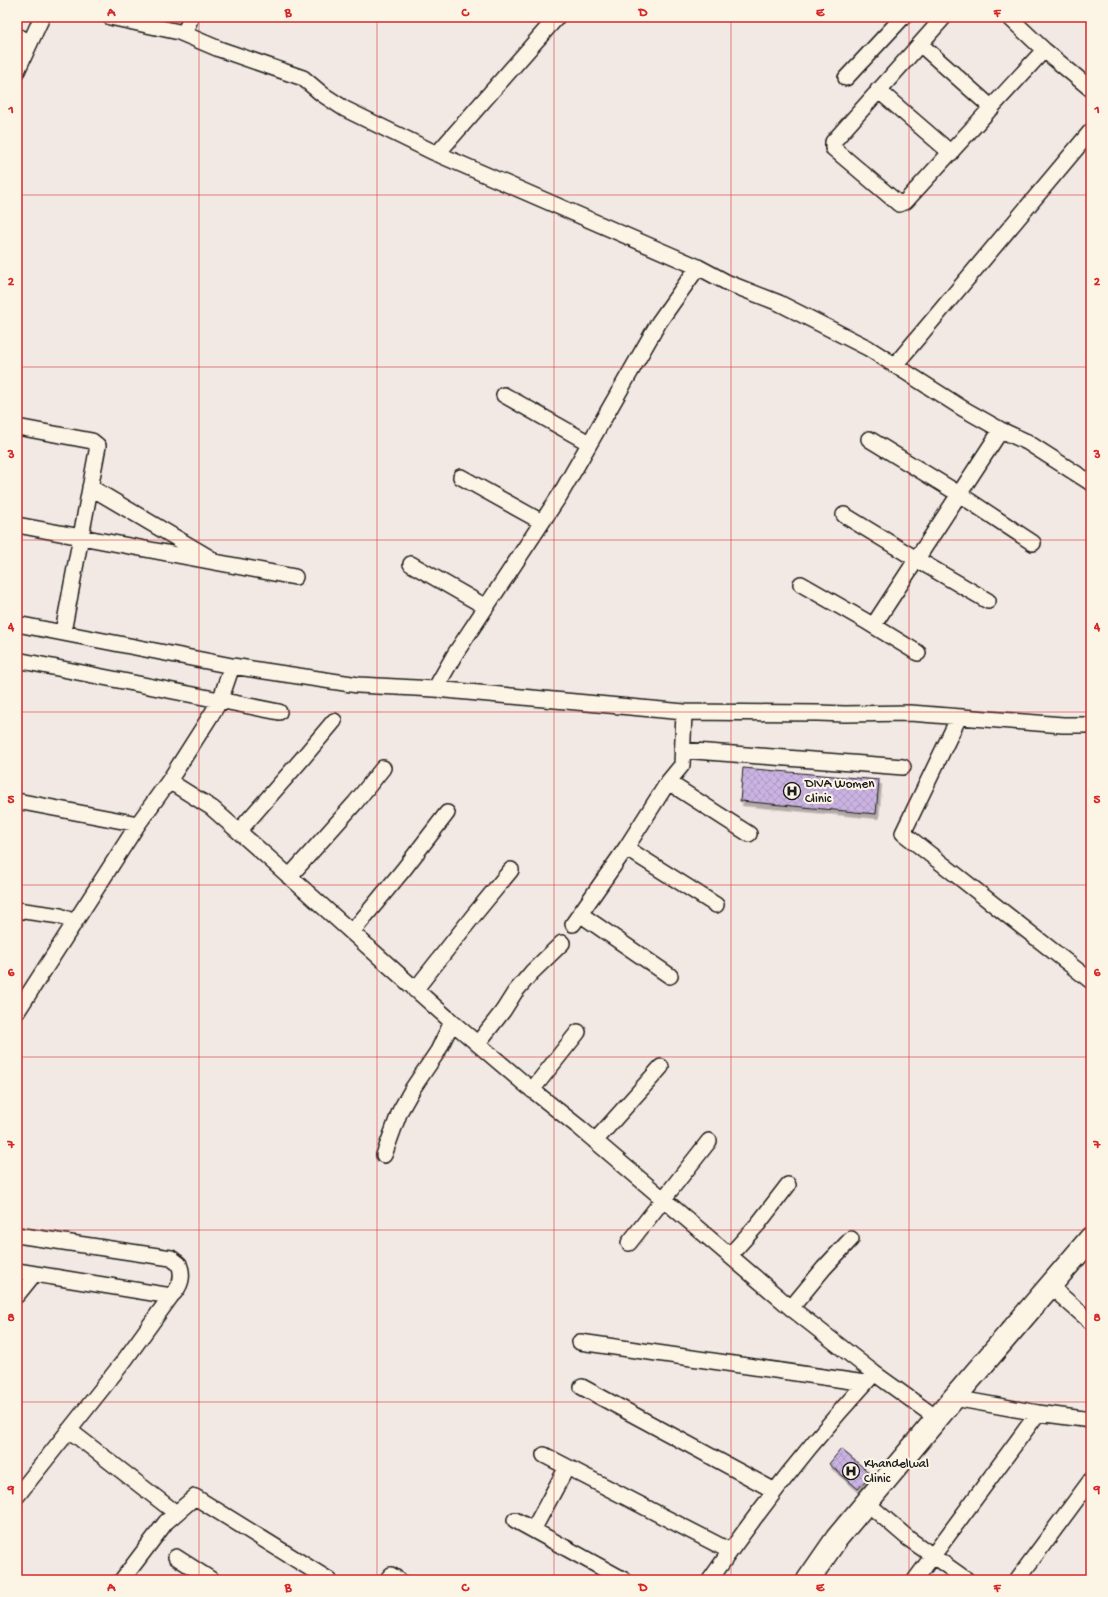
<svg xmlns="http://www.w3.org/2000/svg" width="1108" height="1597" font-family="'Gochi Hand',sans-serif">
<defs>
<pattern id="building-cross-hatch" width="8" height="8" patternUnits="userSpaceOnUse"><rect width="8" height="8" fill="#cab3e2"/><path d="M0 0l8 8M0 8l8-8" fill="none" stroke="#ad99c1"/></pattern>
<filter id="shadow"><feDropShadow dx="2.5" dy="4.5" stdDeviation="0" flood-color="#0004"/></filter>
</defs>
<rect width="100%" height="100%" fill="#f2e8e4"/>
<filter id="ink" filterUnits="userSpaceOnUse"><feTurbulence type="fractalNoise" baseFrequency=".025" numOctaves="2"/><feDisplacementMap in="SourceGraphic" scale="8" xChannelSelector="R" yChannelSelector="G"/><feConvolveMatrix kernelMatrix="1 2 1 2 8 2 1 2 1" color-interpolation-filters="sRGB"/></filter>
<g filter="url(#ink)">
<!-- building -->
<path fill="url(#building-cross-hatch)" stroke="#1c1c1c" filter="url(#shadow)" d="M743,768L879,780L876,814L740,801Z
M841,1449L871,1474L858,1489L829,1464Z"/>
<g fill="none" stroke-linecap="round" stroke-linejoin="round">
<!-- street casing -->
<g stroke="#1c1c1c" stroke-width="18">
<path id="street" d="M110,17L179,32L219,49L303,78L322,94L345,109L431,151L698,267
M944,17L833,142V148L899,204L906,201L1044,50
M1009,17L1044,50L1091,89
M184,34L191,17
M17,36L30,42
M920,44L992,108
M17,71L42,17
M846,78L903,17
M878,90L951,153
M437,154L557,17
M895,365L1091,131
M504,395L589,443
M17,427L92,441L98,446L63,632
M869,439L959,494L1033,543
M461,477L542,522
M90,487L210,558
M844,515L916,559L988,601
M17,525L295,577
M411,564L486,607
M801,584L869,623H875L1001,430
M869,623L918,653
M17,624L232,666L358,685L435,689L684,712L818,713L845,714L910,713L1063,725H1091
M17,660L279,712
M435,689L455,654L560,495L659,322L698,267L728,283L779,303L868,348L962,408L1001,430L1027,442L1091,483
M959,717L903,833L1091,981
M682,750L903,767
M169,781L212,808L271,860L452,1022L526,1085L580,1128L791,1308L874,1373L938,1419
M668,782L749,834
M17,801L138,824
M239,831L302,759L334,721
M626,848L716,905
M289,877L355,803L383,768
M17,910L60,916L74,922
M580,914L670,976
M573,924L626,848L668,782L682,765L684,712
M352,932L404,869L447,813
M415,990L474,915L511,870
M17,1012L138,824L169,781L220,701L232,666
M478,1043L503,1011L515,992L532,972L562,943
M532,1090L578,1032
M595,1141L661,1067
M384,1155L400,1111L413,1088L438,1051L452,1022
M17,1235L171,1258L179,1264C184,1276 181,1287 171,1296L17,1271
M629,1243L709,1141
M730,1255L758,1224L788,1185
M1050,1286L1091,1322
M17,1295L34,1274
M791,1308L824,1268L851,1239
M580,1342L865,1383
M582,1387L775,1491
M954,1398L1038,1413L1091,1420
M69,1430L176,1513
M544,1455L730,1551
M17,1496L124,1361L171,1296
M867,1503L909,1539L967,1580
M515,1520L624,1580
M533,1530L567,1467
M176,1557L212,1580
M122,1580L166,1522L195,1497L329,1580
M387,1580L391,1575L399,1580
M710,1580C759,1509 812,1441 870,1378
M915,1580L1038,1413
M1017,1580L1091,1480"/>
</g>
<!-- secondary casing -->
<g stroke="#1c1c1c" stroke-width="25">
<path id="secondary" d="M808,1580L837,1538L954,1398L1091,1238"/>
</g>
<!-- street -->
<use href="#street" stroke="#fcf5e5" stroke-width="15"/>
<!-- secondary -->
<use href="#secondary" stroke="#fcf5e5" stroke-width="22"/>
</g>
</g>
<!-- grid -->
<path fill="none" stroke="#d62828" stroke-width="1" stroke-opacity="0.55" d="M199,17V1580M377,17V1580M554,17V1580M731,17V1580M909,17V1580M17,195H1091M17,367H1091M17,540H1091M17,712H1091M17,885H1091M17,1057H1091M17,1230H1091M17,1402H1091"/>
<!-- icons -->
<defs>
<g id="hospital-ring" transform="scale(0.9)"><circle r="9.5" fill="#fcf5e5" stroke="#1c1c1c" stroke-width="1.5"/><path d="M-5-5h3v3.5h4V-5h3V5h-3V1.5h-4V5h-3Z" fill="#1c1c1c"/></g>
</defs>
<g fill-rule="evenodd">
<use href="#hospital-ring" x="792" y="791"/>
<use href="#hospital-ring" x="851" y="1471"/>
</g>
<g text-anchor="middle" dominant-baseline="central" stroke-width="4" stroke-linejoin="round" paint-order="stroke">
<!-- poi labels -->
<g font-size="13" fill="#1c1c1c" stroke="#fcf5e5" text-anchor="start">
<text x="805" y="784">DIVA Women<tspan x="805" dy="15">Clinic</tspan></text>
<text x="864" y="1464">Khandelwal<tspan x="864" dy="15">Clinic</tspan></text>
</g>
</g>
<!-- margin -->
<rect width="1108" height="1597" fill="none" stroke="#fcf5e5" stroke-width="44"/>
<rect x="22" y="22" width="1064" height="1553" fill="none" stroke="#d62828" stroke-width="1.5"/>
<g font-size="13" text-anchor="middle" font-weight="bold" fill="#d62828">
<text x="111" y="16">A</text>
<text x="288" y="16">B</text>
<text x="465" y="16">C</text>
<text x="643" y="16">D</text>
<text x="820" y="16">E</text>
<text x="997" y="16">F</text>
<text x="11" y="113">1</text>
<text x="1097" y="113">1</text>
<text x="11" y="285">2</text>
<text x="1097" y="285">2</text>
<text x="11" y="458">3</text>
<text x="1097" y="458">3</text>
<text x="11" y="630">4</text>
<text x="1097" y="630">4</text>
<text x="11" y="803">5</text>
<text x="1097" y="803">5</text>
<text x="11" y="976">6</text>
<text x="1097" y="976">6</text>
<text x="11" y="1148">7</text>
<text x="1097" y="1148">7</text>
<text x="11" y="1321">8</text>
<text x="1097" y="1321">8</text>
<text x="11" y="1493">9</text>
<text x="1097" y="1493">9</text>
<text x="111" y="1591">A</text>
<text x="288" y="1591">B</text>
<text x="465" y="1591">C</text>
<text x="643" y="1591">D</text>
<text x="820" y="1591">E</text>
<text x="997" y="1591">F</text>
</g>
</svg>
